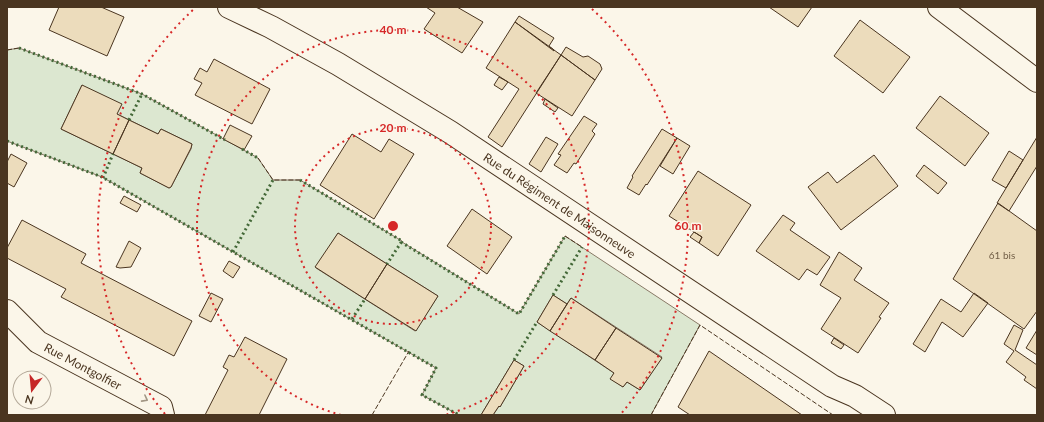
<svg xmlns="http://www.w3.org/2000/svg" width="1044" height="422" font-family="Lato,sans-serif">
<rect width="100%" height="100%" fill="#fbf6e9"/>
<!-- green -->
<path fill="#dce7d0" stroke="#887966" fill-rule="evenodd" d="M19,48L142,94L258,158L273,180H300L402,241V242L519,314L565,236L700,325L651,415H493L499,406L500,407L524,366L514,360L481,415H459L422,395L436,368L102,177L7,141V50ZM82,85L117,114L158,134L161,129L192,144L191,149L171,187L169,188L140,173L142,168L61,129ZM338,233L438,296L415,331L316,268ZM553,295L567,304L571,298L662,357L640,390L627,382L623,387L611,379L614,373L537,322Z"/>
<!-- building -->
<path fill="#ecdcbc" stroke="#4a3520" d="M59,7H101L124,17L107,56L49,30Z
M426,7H457L483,22L462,53L424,29L435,13Z
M769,7H812L798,27Z
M519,16L554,38L549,46L554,50V51L515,22Z
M860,20L910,57L883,93L834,56Z
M515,22L561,55L502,147L488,137L519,89L486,68Z
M566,47L583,57L588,56L600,64L602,69L595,80L561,55Z
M561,55L595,80L572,116L536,93Z
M214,59L270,89L252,124L195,95L202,83L194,79L200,68L207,72Z
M499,77L508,82L502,90L494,85Z
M82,85L122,104L117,114L129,120L113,154L61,129Z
M940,96L989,133L965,166L916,128Z
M545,99L558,108L555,112L543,104Z
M584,116L597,124L592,131L595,134L576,164L574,163L567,173L554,165L561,155L558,154Z
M129,120L158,134L161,129L192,144L191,148L171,187L169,188L140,173L142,168L113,154Z
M230,125L252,136L244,150L223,139Z
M662,129L677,138L647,185L646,184L639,195L627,188L633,177L632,176Z
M352,134L381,152L389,139L414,154L374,219L320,185Z
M546,137L558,144L541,172L529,164Z
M1037,137V166L1009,211L997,203Z
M677,138L690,146L673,174L660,166Z
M1009,151L1023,160L1006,188L992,180Z
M11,154L27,163L14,187L7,183V162Z
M874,155L898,186L841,230L808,187L828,172L837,183Z
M924,165L947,183L938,194L916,176Z
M698,171L751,205L718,256L699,243L702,237L669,216Z
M124,196L141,205L137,212L120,203Z
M998,203L1037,231V311L1024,329L953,279Z
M472,209L512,237L487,274L447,246Z
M783,215L795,223L790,230L830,257L817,275L807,269L799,280L756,251Z
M22,220L86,254L81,263L192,321L174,356L61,297L66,289L7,258V248Z
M694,232L702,237L699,243L690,237Z
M338,233L387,264L365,299L315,267Z
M129,241L141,248L131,267L120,268L116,267Z
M839,252L862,268L854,280L889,303L879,317L881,318L858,353L821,329L841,298L820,285Z
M229,261L240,267L233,278L223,271Z
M387,264L438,296L416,331L365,299Z
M211,293L223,299L211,322L199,316Z
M974,293L988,303L963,337L942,322L925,352L913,344L941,299L961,312Z
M553,295L567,304L550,331L537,322Z
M571,298L616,328L595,360L550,331Z
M1014,325L1023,330L1015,350L1037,365V389L1024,380L1026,377L1006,362L1014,351L1004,344Z
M616,328L662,358L640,390L627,382L623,387L610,379L614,373L595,360Z
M1037,330V355L1026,348Z
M245,337L287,359L259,415H205L228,370L223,367L229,355L234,357Z
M834,338L844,345L841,349L831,343Z
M709,351L802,415H690L678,407Z
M514,360L524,366L500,407L499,406L493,415H481Z"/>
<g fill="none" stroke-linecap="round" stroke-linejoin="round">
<!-- street casing -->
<g stroke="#4a3520" stroke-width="24">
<g id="street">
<path id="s1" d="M229,7L271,27L338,64L450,132L832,386L855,396L884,415"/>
<path d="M939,7L1037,81"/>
<path id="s2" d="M7,311L38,342L161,407L163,415"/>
</g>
</g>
<!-- street -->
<use href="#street" stroke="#fbf6e9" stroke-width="22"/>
<!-- hedge -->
<path stroke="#436837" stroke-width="3" stroke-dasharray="2 3" stroke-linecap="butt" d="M19,48L142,94L225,140
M129,120L142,94
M7,141L102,177L436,368L422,395L459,415
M242,149L258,158
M103,178L113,154
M300,180L402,241L387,264
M401,242L519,314L565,236
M233,252L273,180
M553,295L582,247
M352,319L365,299
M514,360L537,322"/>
<!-- fence -->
<path stroke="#4a3520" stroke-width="1" stroke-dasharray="5 2" stroke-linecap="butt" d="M7,50L19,48
M258,158L273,180H300
M565,236L582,247
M372,415L409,351
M651,415L700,325L833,415"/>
</g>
<!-- one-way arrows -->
<defs><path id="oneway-chevron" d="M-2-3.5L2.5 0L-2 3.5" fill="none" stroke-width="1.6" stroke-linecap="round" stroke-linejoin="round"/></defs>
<use stroke="#a29684" href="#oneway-chevron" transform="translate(145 399) rotate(28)"/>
<!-- distance rings -->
<g fill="none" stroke="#d62828" stroke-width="2" stroke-dasharray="2 4">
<circle cx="393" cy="226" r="98"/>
<path d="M341 415A196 196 0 1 1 445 415"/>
<path d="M165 414A295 295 0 0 1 194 9M592 9A295 295 0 0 1 621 414"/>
</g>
<g text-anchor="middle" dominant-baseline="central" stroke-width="3" stroke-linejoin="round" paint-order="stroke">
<!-- number labels -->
<g font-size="10" fill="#725f47">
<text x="1002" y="255">61 bis</text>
</g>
<!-- street labels -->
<g font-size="12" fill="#4a3520" stroke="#fbf6e9">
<text stroke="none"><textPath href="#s1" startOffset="386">Rue du Régiment de Maisonneuve</textPath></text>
<text stroke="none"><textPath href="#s2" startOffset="95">Rue Montgolfier</textPath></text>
</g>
</g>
<circle cx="393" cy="226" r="6" fill="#d62828" stroke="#fbf6e9" stroke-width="2"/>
<g font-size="12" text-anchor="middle" font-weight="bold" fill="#d62828" stroke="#fbf6e9" stroke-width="3" stroke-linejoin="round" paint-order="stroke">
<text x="393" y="34">40 m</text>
<text x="393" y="132">20 m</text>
<text x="688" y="230">60 m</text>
</g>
<!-- border -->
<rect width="1044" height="422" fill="none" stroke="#4a3520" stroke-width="16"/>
<!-- north arrow -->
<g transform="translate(32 390) rotate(196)"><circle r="19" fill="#fbf6e9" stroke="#b4a999"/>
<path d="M0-3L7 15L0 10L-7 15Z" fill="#c62828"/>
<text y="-6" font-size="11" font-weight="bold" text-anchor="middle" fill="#4a3520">N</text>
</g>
</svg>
